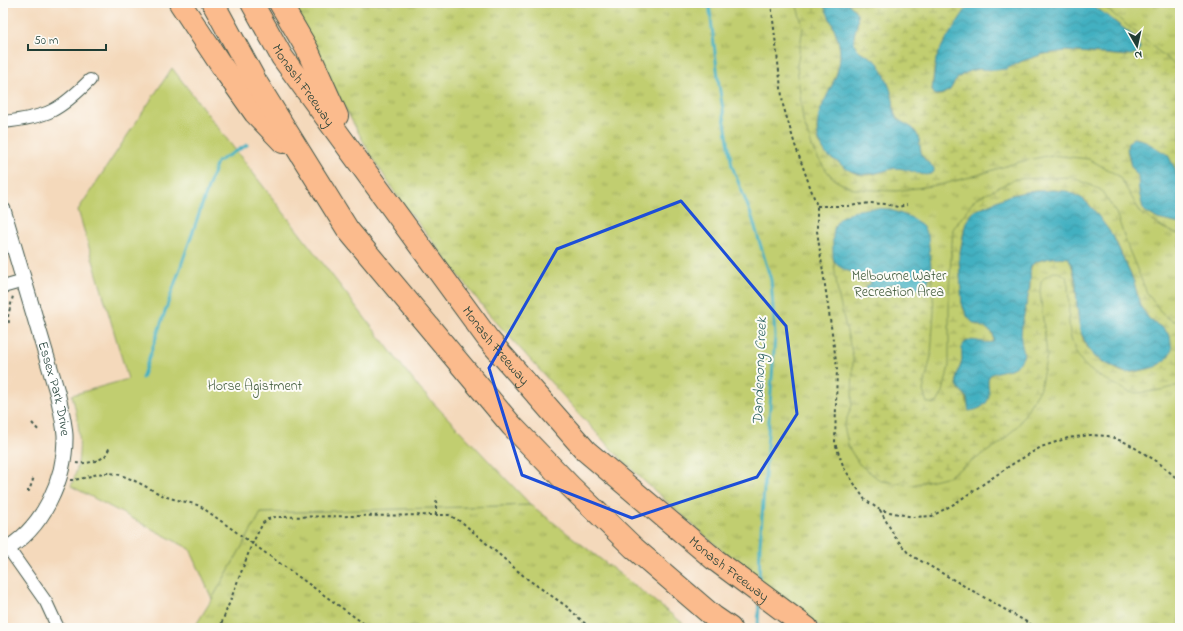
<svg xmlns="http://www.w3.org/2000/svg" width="1183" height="631" font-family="'Indie Flower',sans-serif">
<defs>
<pattern id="grass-tufts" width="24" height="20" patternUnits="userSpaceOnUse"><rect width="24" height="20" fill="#c1ce70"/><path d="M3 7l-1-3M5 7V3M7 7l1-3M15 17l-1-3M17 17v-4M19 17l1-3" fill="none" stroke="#9ca85d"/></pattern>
<pattern id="wetland-marsh" width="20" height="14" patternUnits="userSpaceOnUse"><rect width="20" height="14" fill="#c1ce70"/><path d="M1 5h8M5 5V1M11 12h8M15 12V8" fill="none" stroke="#9ca85d"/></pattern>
<pattern id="water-waves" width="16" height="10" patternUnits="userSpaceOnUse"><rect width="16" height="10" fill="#43b0c1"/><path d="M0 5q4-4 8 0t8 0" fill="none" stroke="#37909e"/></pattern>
</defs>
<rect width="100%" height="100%" fill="#fdfcf7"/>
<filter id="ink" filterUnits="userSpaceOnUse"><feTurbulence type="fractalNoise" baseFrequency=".025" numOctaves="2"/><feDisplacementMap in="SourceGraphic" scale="8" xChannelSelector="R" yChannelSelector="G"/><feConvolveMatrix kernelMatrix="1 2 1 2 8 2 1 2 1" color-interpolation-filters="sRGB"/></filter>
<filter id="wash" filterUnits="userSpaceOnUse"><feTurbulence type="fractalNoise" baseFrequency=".012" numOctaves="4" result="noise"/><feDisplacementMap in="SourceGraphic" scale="16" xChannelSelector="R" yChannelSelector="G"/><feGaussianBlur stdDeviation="0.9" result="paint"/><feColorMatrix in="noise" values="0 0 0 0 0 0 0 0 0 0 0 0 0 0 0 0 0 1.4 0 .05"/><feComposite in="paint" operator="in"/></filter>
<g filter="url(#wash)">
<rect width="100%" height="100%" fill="#f4d9bb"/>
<!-- grass -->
<path fill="url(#grass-tufts)" stroke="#708652" d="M288,3H1180V628H822L728,556L643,480L613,451L488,313L397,196L369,152Z
M531,505L689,628H194L212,599L261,513Z"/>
<!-- wetland -->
<path fill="url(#wetland-marsh)" stroke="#708652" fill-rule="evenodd" d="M796,3H823C830,20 841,38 840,57C838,92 792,133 836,161C843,165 849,171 857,174C872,179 887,167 901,168C909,168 915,172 922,175L932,166L922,156C919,147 921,139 914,130C909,124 899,124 895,115C893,110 894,103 892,97C889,86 885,73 878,64C873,55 859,55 855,45C850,34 860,25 857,15C856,10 851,7 848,3H970L934,69L932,90L935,95H942L950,90L954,83L959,77L969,71L978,69L1008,68L1022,61L1044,54L1063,51L1127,56L1139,51V44L1135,37L1090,3H1097L1106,8L1180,69V183L1178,181L1175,169L1169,157L1163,152L1157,150L1143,140L1134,138L1131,140L1127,151L1131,166L1138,176L1139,192L1144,210L1158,219L1180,224V235L1163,228L1141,213L1119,176L1089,159L1051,155L1015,163L981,174L944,184L896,191L854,189L836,181L826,170L814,152L803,121L797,66L803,27Z
M1072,177L1101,190L1116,213L1129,250L1147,293L1164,316L1174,321L1180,320V384C1172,389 1138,395 1129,392C1125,391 1120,387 1116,385C1096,375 1081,368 1073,345C1065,324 1072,298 1066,276C1055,269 1050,272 1041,281L1040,292L1047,355L1040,388L1019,424L1002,442L949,476L912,485L881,481L859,464L849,448L844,426L852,405L853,357L838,294L833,257L834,261L848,271L863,275L870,279L871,283L866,287L868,296C883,299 881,287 892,284C897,283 902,285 907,286C913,286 920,286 926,286L928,282L931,267L934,310L931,356L923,391L927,403H937L943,392L949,366V289L953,229L975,199L1015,179ZM1055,190L1069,192L1081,198L1089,204L1115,239L1134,282L1140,306L1150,320L1164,329L1170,336C1169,352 1170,361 1153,367C1145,370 1130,374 1123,372C1118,371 1113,367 1109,365C1104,363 1097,360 1093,355C1070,331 1082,288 1069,258C1061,256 1040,258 1033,264C1028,269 1031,281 1030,288C1027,304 1015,337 1023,351C1011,379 1009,364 990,375C983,387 996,395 980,408L967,404L966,396C950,384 958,375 962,361C963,353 961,350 965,342C976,339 983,345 993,342C997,328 983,329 975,324C968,319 964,312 962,304L959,258L964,229L967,221L971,213L984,206L1008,196L1035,191Z"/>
<!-- green -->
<path fill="#c1ce70" stroke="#708652" d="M172,68L419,388L531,505L261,513L212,599L190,549L71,486C84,457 80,425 72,395L128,379L78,210Z"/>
<!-- water -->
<path fill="url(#water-waves)" stroke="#31767a" d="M823,3H848C851,7 856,10 857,15C860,25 851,34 855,45C859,55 874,55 880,66C885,76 891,88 893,100C894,105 893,110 895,115C899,123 908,123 914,130C922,139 918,146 922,155C924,161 930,163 934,168V172C923,181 908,165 891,169C870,175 856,179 838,162C834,159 829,158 826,154C823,150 821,145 819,140C810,109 839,87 840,57C841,38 830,20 823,3Z
M970,3H1090L1135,37L1140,48L1138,53L1131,56L1066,51L1044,54L1022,61L1006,69L996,70L978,69L969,71L959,77L954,83L950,90L942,94L935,95L932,90L936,59L943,44Z
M1133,138L1143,140L1168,155L1175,169L1178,181L1180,183V224L1158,219L1146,212L1143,209L1139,192L1138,176L1131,166L1127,148L1128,143Z
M1051,190L1067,191L1083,199L1094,210L1113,236L1134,282L1140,306L1150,320L1164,329L1170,336L1172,350L1166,360L1155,367L1147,369L1126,373L1107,364L1094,356L1088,348L1080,330L1077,306L1076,281L1073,269L1069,258C1061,256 1036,258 1031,266C1029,271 1031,276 1030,281C1029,301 1021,319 1021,339C1021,345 1025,352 1023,357C1016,373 1002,368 990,375C986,381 989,387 989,394C989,405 979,410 969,411C967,406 969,400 966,396C963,391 958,390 957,383C955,374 961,368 962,359C962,354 960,345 966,342C974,337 984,345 993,342L994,339L993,333L987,329L972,322L967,316L962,304L959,258L966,222L974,211L1008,196L1025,192Z
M873,208L888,209L910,217L921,224L928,235L931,267L928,282L924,289C913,290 904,282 892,284C882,286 882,299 868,296L865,292L866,287L871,283L870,279C858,271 837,273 833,257C833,248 832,238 834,229C837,213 860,209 873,208Z"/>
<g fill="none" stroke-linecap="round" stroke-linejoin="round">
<!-- stream -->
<path stroke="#43b0c1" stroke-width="3" d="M709,3L719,85L732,166L752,217L771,280L775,336L760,545L759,582
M142,378L217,162L247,145
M758,628L759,602"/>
</g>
</g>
<g filter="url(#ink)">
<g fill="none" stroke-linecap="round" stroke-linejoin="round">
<!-- minor casing -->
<g stroke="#3f5448" stroke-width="14">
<path id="minor" d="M3,122C48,117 59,111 90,80
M3,287L24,281
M8,548L46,602L58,628"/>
</g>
<!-- tertiary casing -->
<g stroke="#3f5448" stroke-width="17">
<g id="tertiary">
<path id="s1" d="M3,210L57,392C60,406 64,420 65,435C66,479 43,529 3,551"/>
</g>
</g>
<!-- motorway casing -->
<g stroke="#3f5448" stroke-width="24">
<g id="motorway">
<path d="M180,3L221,65L255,113L283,142"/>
<path d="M213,3L256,82L348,230L512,426L570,486L634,548L714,617L730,628"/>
<path id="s2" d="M252,3L282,57L488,339L586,451L714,559L807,628"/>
<path d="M280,3L307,49L337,116"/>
</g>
</g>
<!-- path -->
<path stroke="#3f5448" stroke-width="2" stroke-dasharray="3 3" stroke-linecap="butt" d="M771,3L783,105L795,145L817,206V231L837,367L835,443L844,468L865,500L880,510L913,517L932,516L954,504L1011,465L1041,447L1068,438L1090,435L1108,436L1127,443L1158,462L1180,481
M1177,3L1180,5
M817,206H849L870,203L885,204L898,207L907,205
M9,323L8,316L13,296
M32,423L40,432
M76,463C84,464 98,462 105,456C107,454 108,450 110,447
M70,480C84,480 96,472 110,473C130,475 149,490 167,497C178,501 190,502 200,506L370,628
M27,491H29L34,477
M880,510L895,537L909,554L1037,628
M436,515V504L437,497
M218,628L222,622L252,544L263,523L268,519L275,517L436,515H449L463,523L526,578L566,606L590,628
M580,628L585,623"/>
<!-- minor -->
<use href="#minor" stroke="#fff" stroke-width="12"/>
<!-- tertiary -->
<use href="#tertiary" stroke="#fff" stroke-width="15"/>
<!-- motorway -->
<use href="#motorway" stroke="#fbbb8d" stroke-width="22"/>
</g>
</g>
<!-- marked area -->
<path fill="none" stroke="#1d4ed8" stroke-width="3" stroke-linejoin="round" d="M681,201L786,326L797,414L757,477L632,518L522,475L489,368L557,249Z"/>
<g text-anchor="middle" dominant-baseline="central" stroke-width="4" stroke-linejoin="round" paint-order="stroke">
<!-- street labels -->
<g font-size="14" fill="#1f3d34" stroke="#fdfcf7">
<text stroke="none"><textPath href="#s2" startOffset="97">Monash Freeway</textPath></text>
<text stroke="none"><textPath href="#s2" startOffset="421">Monash Freeway</textPath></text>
<text stroke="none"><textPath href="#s1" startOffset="186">Essex Park Drive</textPath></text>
<text stroke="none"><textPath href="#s2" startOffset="745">Monash Freeway</textPath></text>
</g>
<!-- park labels -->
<g font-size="14" fill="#486143" stroke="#fdfcf7">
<text x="899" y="276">Melbourne Water<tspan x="899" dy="16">Recreation Area</tspan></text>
<text x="255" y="386">Horse Agistment</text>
</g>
<!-- water labels -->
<g font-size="15" font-style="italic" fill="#2a605e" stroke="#fdfcf7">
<text transform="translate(760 371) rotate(-88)">Dandenong Creek</text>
</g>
</g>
<!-- margin -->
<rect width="1183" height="631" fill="none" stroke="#fdfcf7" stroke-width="16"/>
<!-- north arrow -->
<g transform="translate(1137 46) rotate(171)" stroke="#fdfcf7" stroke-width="3" paint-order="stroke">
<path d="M0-3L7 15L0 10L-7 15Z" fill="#1f3d34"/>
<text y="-6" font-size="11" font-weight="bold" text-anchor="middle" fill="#1f3d34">N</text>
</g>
<!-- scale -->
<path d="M28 44v6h78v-6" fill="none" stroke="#1f3d34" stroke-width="2"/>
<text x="34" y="44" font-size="12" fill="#1f3d34" stroke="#fdfcf7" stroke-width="3" paint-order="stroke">50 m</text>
</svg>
